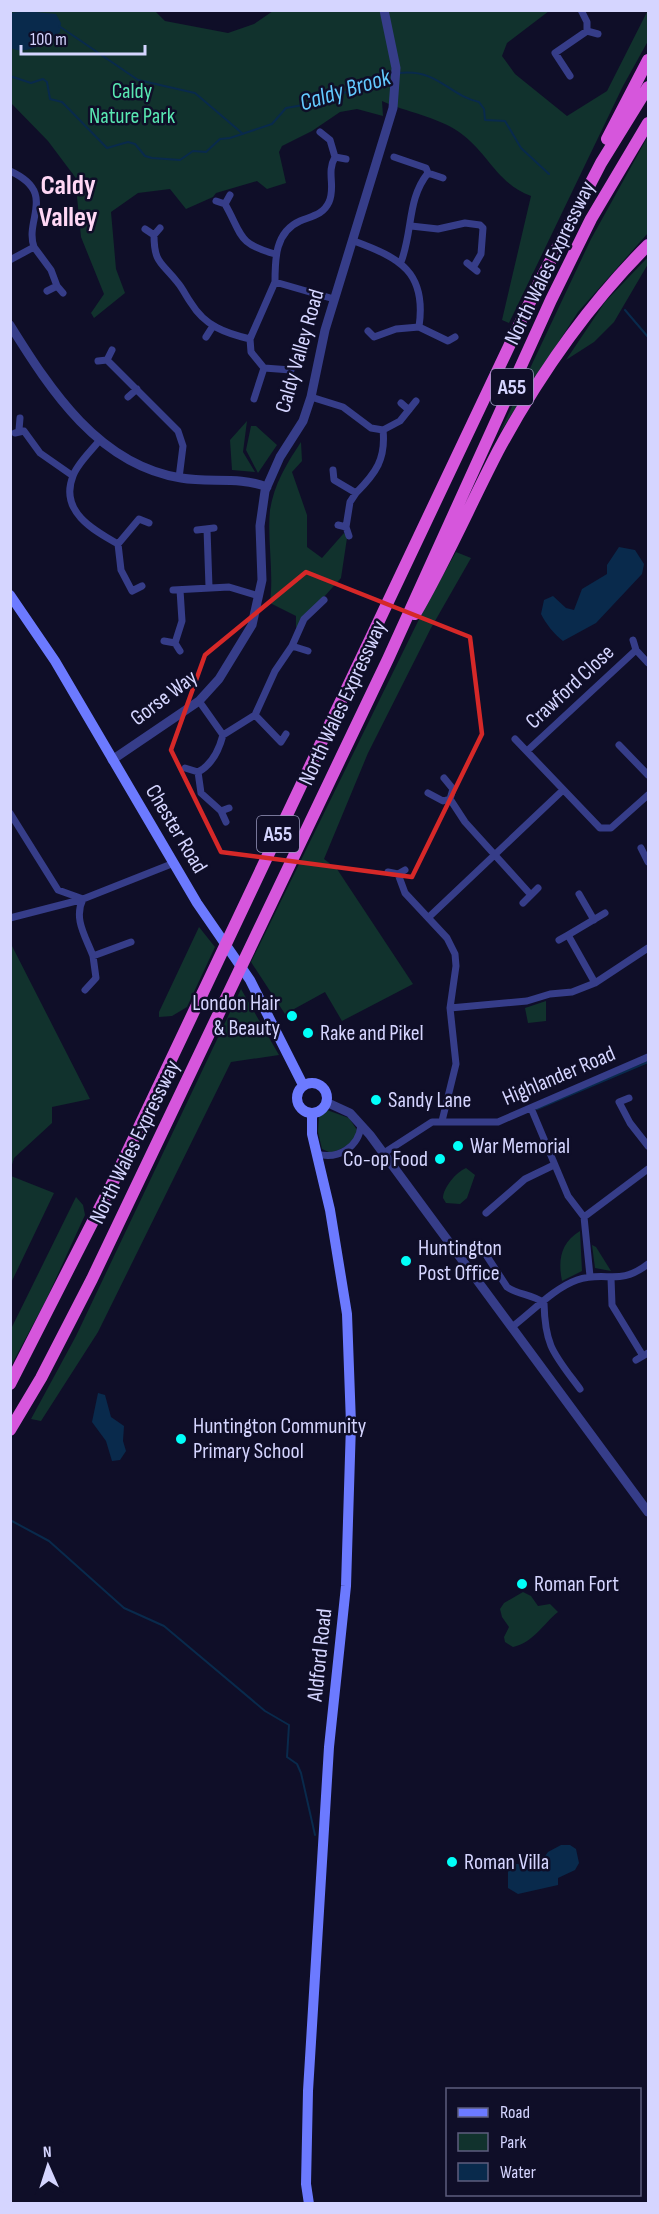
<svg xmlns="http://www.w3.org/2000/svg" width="659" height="2214" font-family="'Sofia Sans Condensed',sans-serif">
<rect width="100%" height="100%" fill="#0f0e28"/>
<!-- green -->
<path fill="#11322d" d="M648,10V41L623,86L509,323L502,320L531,196C496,183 488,152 459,132C438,117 406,112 382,101L383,116L357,109L340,112L312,131L282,146L279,152L286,183L267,189L257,181L216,193L213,197L186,209L170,189L138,193L111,212L116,269L125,293L94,318L91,313L104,294L81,237L75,177L48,141L11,103L10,11H155L165,21L228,33L254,24L273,11H549L507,43L502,56L515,74L567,116L607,91Z
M648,136V233L578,312L499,434L591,239Z
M648,257V264L614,322L594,342L566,360L605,302Z
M247,421L243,452L255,472L232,470L230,440Z
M251,426H256L277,445L258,473L246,450Z
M301,442L302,461L292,472L307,515V547L322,558L344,533L347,538L341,578L296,628V616L270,603C274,570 267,539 270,510C274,484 287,463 301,442Z
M456,552L471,558L431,628L368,753L324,859L337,869L413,984L342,1021L325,992L285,1014L251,962L425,607Z
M199,927L215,947L187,1007L172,1016L159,1017V1012Z
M11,944L90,1099L52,1107V1123L14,1158L11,1168Z
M241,989L279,1055L231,1062L98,1332L41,1421L31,1419L76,1336Z
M546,1001V1021L528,1023L525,1008Z
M327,1110L349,1118L357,1130C355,1144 343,1148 331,1153L322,1149L318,1132L319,1117Z
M466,1168L475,1175L467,1198L460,1204L446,1203L443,1198C443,1188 456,1172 466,1168Z
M11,1176L54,1193L11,1283Z
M76,1197L83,1205L85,1215L46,1300L11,1366V1329Z
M580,1231L582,1271L562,1281C558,1261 560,1243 580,1231Z
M592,1245L596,1247L611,1271L595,1268Z
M523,1592L531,1596L538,1606L550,1604L558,1612C543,1624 533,1643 513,1647L505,1642L504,1637L509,1627L502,1617L500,1609L504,1603Z"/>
<!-- water -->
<path fill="#092a4c" d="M25,11L56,14L61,23L60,32C48,42 26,56 11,48V13Z
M619,547L635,550L644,564L642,574L596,623L563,641C554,634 546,624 541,614L544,600L553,596L566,608L574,610L582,589L607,574V565Z
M98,1393L105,1395L111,1417L124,1426L123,1441L126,1451L120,1460L112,1461L106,1441L92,1422Z
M561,1845H570L576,1849L579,1863L575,1870L558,1878V1885L518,1894L508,1888V1871L516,1864L540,1863L548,1852Z"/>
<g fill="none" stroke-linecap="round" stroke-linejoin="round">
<!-- stream -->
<path stroke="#092a4c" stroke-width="2" d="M59,26L138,80L195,93L243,134
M400,73C438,69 448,95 479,102L484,109L485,120L505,121L521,148L549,174
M10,76L31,83L43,79L47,82L50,99L62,102L107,148L128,142L135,144L145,156L152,158L180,160L193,151L206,152L220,139L230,138L272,124L286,108L321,102L394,73
M625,310L648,337
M537,1109L648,1062
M10,1520L49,1541L124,1608L164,1626L265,1711L289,1725L287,1757L297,1764L301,1773L315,1835"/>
<!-- minor -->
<path stroke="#363d89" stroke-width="7" d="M587,31L598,34
M570,76L555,53L587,31V22L581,10
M320,132L330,140L335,157
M394,157L426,168L428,173
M10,171C58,193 24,219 34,247L10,260
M216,201L225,204C243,236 237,243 275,254
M225,204L230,195
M411,226L438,229L465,223L480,225L483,228L481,254L474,266
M160,228L154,235C154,264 162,262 178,283C183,289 186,296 191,303C205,326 225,333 250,339L275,282
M145,229L154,235
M354,241C400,258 427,272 419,327L448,341L455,337
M34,247L51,270L57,286L47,291
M401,262C413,231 407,199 428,173L443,178
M467,263L477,271
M57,286L63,293
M334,299L275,282C275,259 275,232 300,221C312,216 323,215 329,202C336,186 326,173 335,157L346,159
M368,331L374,337L396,329L419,327
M206,337L213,326
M250,339L251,352L264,368L291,370
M112,350L107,360L178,431L183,446L179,478
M98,361L107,360
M128,397L137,389
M311,397L343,407L371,428L383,430L400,421L416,401
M254,399L264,368
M401,403L409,410
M19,430L20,418
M15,433L24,431L40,453L73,476
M99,441C91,451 77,464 73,476C59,511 93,530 118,544L139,519L149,523
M333,470L334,480L356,493C376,473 386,459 383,430
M338,525L346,527L350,502L356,493
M346,527L349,536
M207,529L209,587
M197,530L214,528
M118,544L121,570L132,591L142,586
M173,590L229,587L259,596
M633,640L636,650
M164,641L175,643
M292,646L304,619L324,600
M180,651L175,643L182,621L180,590
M255,715L281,742L286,734
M223,735L255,715L275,671L292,646L308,651
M515,739L600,828H611L648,795
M619,745L648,775
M527,751L636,650L648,663
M185,768L198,772C212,765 219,750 223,735L199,701
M198,772L201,793L221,811L226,822
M428,793L443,801L450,799L453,789L444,778
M450,799L465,822L531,895
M221,811L229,808
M10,813L58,890L83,899L174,863
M641,848L648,862
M405,870L398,874L405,893L447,938L455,954L456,966L450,1008L456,1064L442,1121
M388,872L398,874
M579,894L594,920
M83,899C73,919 86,937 93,956L131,942
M523,903L538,888
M429,917L563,790
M10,918L80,900
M559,940L568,935
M595,983L568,935L605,913
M85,990L96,978L93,956
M450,1008L527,1001L550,994L572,992L595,983L648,948
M629,1098L619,1102L630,1123L648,1146
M531,1108L568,1196L584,1217L590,1276
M384,1153L432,1122H498L648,1057
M317,1154C338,1160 359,1147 361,1125
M486,1213L525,1179L554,1165
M584,1217L648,1169
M479,1244L507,1287C518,1295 532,1294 544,1303C545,1347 554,1354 580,1389
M611,1278L612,1305L643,1356
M512,1327C532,1312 554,1288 577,1280C607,1270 618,1287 648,1264
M636,1360L648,1353"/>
<!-- tertiary -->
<path stroke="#363d89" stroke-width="9" d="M10,325C51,391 99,465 181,478C210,483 239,476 267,487
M112,760L199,701L219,679L252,625L262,580L260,526L265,491L280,457L303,421L311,397L325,330L393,108L396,68L384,10
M326,1102L350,1113L370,1135L648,1512"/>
<!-- secondary -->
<path stroke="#6c7aff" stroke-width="10" d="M10,595L55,661L197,903L250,980L303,1085
M297 1098a15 15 0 1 1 30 0a15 15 0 1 1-30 0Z
M309,2204L306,2184L308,2091L329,1747L346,1586L351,1424L347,1314L330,1210L312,1134V1113"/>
<!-- trunk -->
<path stroke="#d656dc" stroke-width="12" d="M607,139L648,60
M415,614C446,561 470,505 498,451C539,375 587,306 648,245
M10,1384L115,1178L540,281L601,163L648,87
M10,1430L41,1378L92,1279L388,659L551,300L591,219L648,123"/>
</g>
<!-- marked area -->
<path fill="none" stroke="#d62828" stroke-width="4.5" stroke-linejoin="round" d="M306,572L470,637L482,734L412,877L221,852L171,750L205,655Z"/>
<!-- markers -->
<g fill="#01fff9" stroke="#0f0e28" stroke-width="2">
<circle cx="292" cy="1016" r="6"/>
<circle cx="308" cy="1033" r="6"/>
<circle cx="376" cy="1100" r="6"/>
<circle cx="458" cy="1146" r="6"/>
<circle cx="440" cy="1159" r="6"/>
<circle cx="406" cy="1261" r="6"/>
<circle cx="181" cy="1439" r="6"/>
<circle cx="522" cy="1584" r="6"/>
<circle cx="452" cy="1862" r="6"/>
</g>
<g text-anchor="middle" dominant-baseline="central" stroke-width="5" stroke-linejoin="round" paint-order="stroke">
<!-- shield labels -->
<g fill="#0f0e28" stroke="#9a99be" stroke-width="1.5">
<rect x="491" y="369" width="42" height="36" rx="4.5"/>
<rect x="257" y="816" width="42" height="36" rx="4.5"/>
</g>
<g font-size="21" font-weight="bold" fill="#d5d5ff">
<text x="512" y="387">A55</text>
<text x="278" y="834">A55</text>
</g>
<!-- park labels -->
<g font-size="22" fill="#59e7b2" stroke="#0f0e28">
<text x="132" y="91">Caldy<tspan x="132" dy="25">Nature Park</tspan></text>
</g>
<!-- street labels -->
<g font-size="22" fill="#d5d5ff" stroke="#0f0e28">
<text transform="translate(550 263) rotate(-64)">North Wales Expressway</text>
<text transform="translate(300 351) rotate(-74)">Caldy Valley Road</text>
<text transform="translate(570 687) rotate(-43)">Crawford Close</text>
<text transform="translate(164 698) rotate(-37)">Gorse Way</text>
<text transform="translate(343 703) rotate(-65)">North Wales Expressway</text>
<text transform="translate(176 829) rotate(59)">Chester Road</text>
<text transform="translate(559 1076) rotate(-23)">Highlander Road</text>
<text transform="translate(135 1142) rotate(-64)">North Wales Expressway</text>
<text transform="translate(320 1655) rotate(-84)">Aldford Road</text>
</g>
<!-- poi labels -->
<g font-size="22" fill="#d5d5ff" stroke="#0f0e28" text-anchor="start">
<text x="280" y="1003" text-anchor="end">London Hair<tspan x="280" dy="25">&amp; Beauty</tspan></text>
<text x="320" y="1033">Rake and Pikel</text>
<text x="388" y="1100">Sandy Lane</text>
<text x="470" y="1146">War Memorial</text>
<text x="428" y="1159" text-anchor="end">Co-op Food</text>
<text x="418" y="1248">Huntington<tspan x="418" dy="25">Post Office</tspan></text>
<text x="193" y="1426">Huntington Community<tspan x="193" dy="25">Primary School</tspan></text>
<text x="534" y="1584">Roman Fort</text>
<text x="464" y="1862">Roman Villa</text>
</g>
<!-- water labels -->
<g font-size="24" font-style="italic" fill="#63caff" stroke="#0f0e28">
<text transform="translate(345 90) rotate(-17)">Caldy Brook</text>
</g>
<!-- district labels -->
<g font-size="28" font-weight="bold" fill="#ffd7f5" stroke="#0f0e28">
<text x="68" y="185">Caldy<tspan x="68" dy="32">Valley</tspan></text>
</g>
</g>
<!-- border -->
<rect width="659" height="2214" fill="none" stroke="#d5d5ff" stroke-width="24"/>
<!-- legend -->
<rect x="446" y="2088" width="195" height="108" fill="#0f0e28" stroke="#5e5e7e" stroke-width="1.5"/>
<rect x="458" y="2108" width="30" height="9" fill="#6c7aff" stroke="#5e5e7e" stroke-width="1.5"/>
<text x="500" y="2118" font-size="18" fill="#d5d5ff">Road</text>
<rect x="458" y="2133" width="30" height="18" fill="#11322d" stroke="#5e5e7e" stroke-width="1.5"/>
<text x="500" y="2148" font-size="18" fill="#d5d5ff">Park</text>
<rect x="458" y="2163" width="30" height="18" fill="#092a4c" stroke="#5e5e7e" stroke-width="1.5"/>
<text x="500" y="2178" font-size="18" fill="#d5d5ff">Water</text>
<!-- north arrow -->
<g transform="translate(48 2166) rotate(357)" stroke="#0f0e28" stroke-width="4.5" paint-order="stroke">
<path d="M0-4.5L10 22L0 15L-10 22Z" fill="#d5d5ff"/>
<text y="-9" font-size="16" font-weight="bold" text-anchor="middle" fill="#d5d5ff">N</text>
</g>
<!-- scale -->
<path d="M21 45v9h124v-9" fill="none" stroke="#d5d5ff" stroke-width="3"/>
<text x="30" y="45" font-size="18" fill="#d5d5ff" stroke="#0f0e28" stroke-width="4.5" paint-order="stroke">100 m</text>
</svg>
